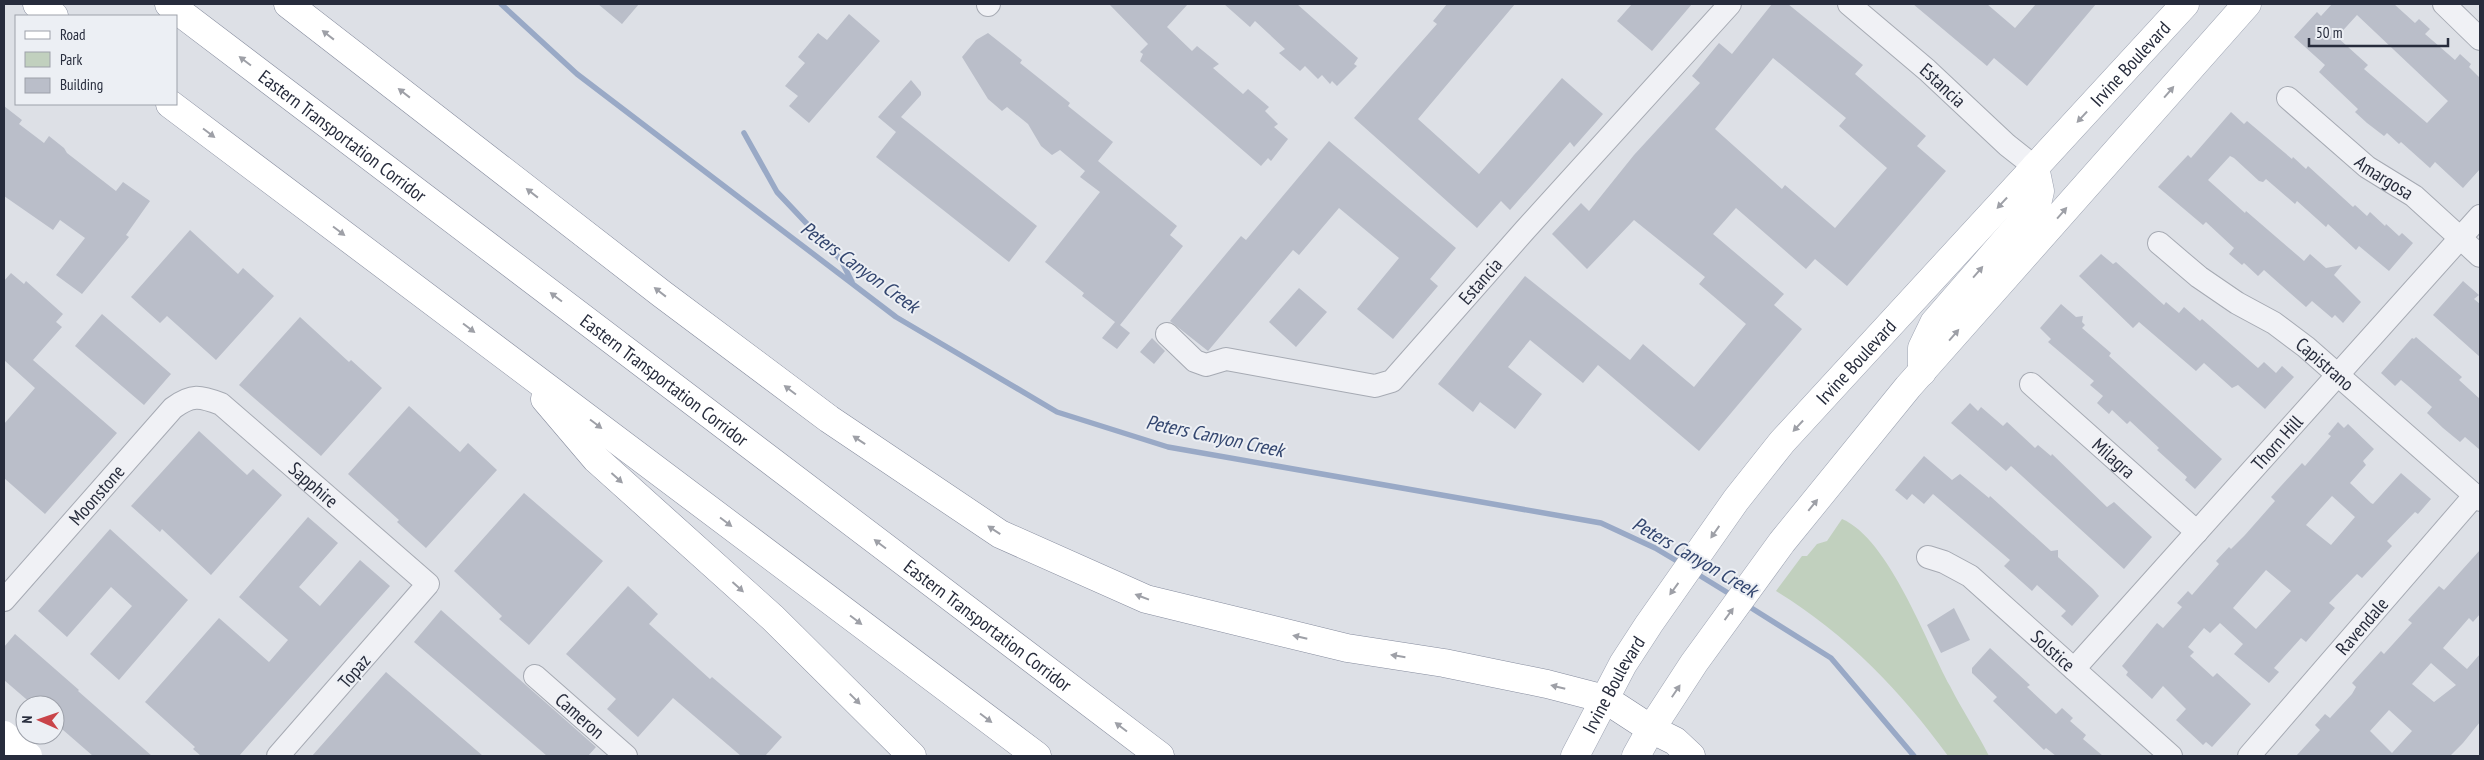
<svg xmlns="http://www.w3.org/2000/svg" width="2484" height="760" font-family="'PT Sans Narrow',sans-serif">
<rect width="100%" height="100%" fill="#dde0e6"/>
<!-- green -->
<path fill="#c1d0be" d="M1842,519C1889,539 1926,642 1950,686C1962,710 1977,732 1989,756H1948C1901,691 1845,633 1776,591L1802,556H1807L1817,544L1827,541Z"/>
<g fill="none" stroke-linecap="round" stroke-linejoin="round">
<!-- stream -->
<path stroke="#99a9c6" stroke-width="5.5" d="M501,4L577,74L896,317L1057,412L1168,447L1601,523L1655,548L1682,564
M744,133L777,192L841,260L852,282
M1694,572L1733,596
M1745,604L1831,658L1914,756"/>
</g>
<!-- building -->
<path fill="#babec9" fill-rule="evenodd" d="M598,4H639L622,24Z
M1109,4H1188L1167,27L1192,51L1197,46L1219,64L1213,68L1243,94L1248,89L1269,107L1265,111L1278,124L1274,127L1288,139L1271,161L1268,158L1261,166L1140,61L1143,54L1140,52L1148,44Z
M1224,4H1297L1358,58L1354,64L1357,66L1337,86L1332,81L1330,84L1322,75L1318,79L1305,66L1300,71L1279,53L1285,49L1255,21L1250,27Z
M1447,4H1515L1418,119L1479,174L1562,78L1603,114L1574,147L1570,142L1510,210L1501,201L1477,228L1354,118L1437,24L1433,21Z
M1632,4H1692L1652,51L1617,21Z
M1772,4H1788L1863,65L1855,74L1926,136L1917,146L1946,171L1847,286L1815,259L1806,269L1736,208L1713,234L1784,294L1774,305L1802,329L1699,451L1598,365L1583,383L1530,340L1508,367L1542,394L1515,429L1480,402L1473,412L1438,384L1525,276L1630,360L1643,344L1694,387L1746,324L1699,284L1705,277L1634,220L1587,269L1552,234L1581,203L1589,211L1634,155L1700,83L1692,76L1719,43L1732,54ZM1773,58L1846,118L1839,126L1887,168L1835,228L1785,185L1782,189L1715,129Z
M1913,4H1987L2015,28L2036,4H2096L2027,86L1994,58L1987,66Z
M2332,4H2394L2415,23L2419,19L2430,29L2425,34L2455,60L2460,54L2471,64L2469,67L2480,78V169L2463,188L2435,162L2430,168L2401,142L2399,144L2387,133L2384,136L2367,123L2355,112L2358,109L2319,72L2325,65L2294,37L2317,12L2321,16ZM2357,15L2448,101L2427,123L2364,69L2368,65L2337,37Z
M849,14L880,41L809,123L789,106L798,96L785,86L805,63L798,57L818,33L827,40Z
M988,33L1022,60L1020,63L1070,103L1068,106L1113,142L1098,161L1177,226L1170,235L1183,246L1120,325L1130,333L1117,349L1102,338L1115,322L1082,296L1084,293L1045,262L1100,192L1080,177L1085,171L1060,150L1052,155L1041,146L1028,124L1007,107L1002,111L988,99L962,57L976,40Z
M911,80L921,92V95L901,117L1037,226L1009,262L876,157L896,132L878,117Z
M4,106L22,120L19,124L44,143L49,136L64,148L67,153L116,191L123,182L150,201L126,235L129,237L82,294L56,275L85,238L60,220L53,230L4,196Z
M2231,112L2244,124L2247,121L2292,159L2293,157L2306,169L2308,166L2353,207L2355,205L2367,216L2370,212L2385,226L2386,224L2399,236L2402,233L2413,243L2389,271L2359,246L2356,250L2328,224L2326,227L2297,201L2295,204L2266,179L2263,182L2259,181L2234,158L2230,156L2208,180L2245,213L2246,211L2304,261L2310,254L2326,268L2342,265L2334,275L2361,302L2343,323L2335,315L2332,318L2312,301L2306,307L2264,270L2258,276L2244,263L2242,265L2229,254L2234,248L2206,222L2203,225L2158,187L2188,155L2191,158Z
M1329,141L1456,248L1430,279L1438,286L1393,339L1357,309L1399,258L1339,208L1299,255L1293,250L1208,351L1170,321L1241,236L1246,240Z
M190,230L238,274L243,268L274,296L216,360L167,316L160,323L131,297Z
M2101,254L2113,264L2116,262L2164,305L2166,302L2179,313L2184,307L2200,321L2202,319L2258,368L2264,362L2276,373L2282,366L2294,377L2265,409L2238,385L2232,388L2204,363L2196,371L2139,322L2133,328L2079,276Z
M11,273L24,284L26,281L63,314L56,322L62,327L33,360L117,433L45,514L4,478V424L35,388L4,360V281Z
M2463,281L2479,295L2474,299L2480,304V357L2433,315Z
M1299,288L1327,312L1296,347L1269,322Z
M2061,304L2076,317L2083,316L2082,322L2085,325L2082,328L2111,353L2109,356L2222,459L2195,489L2185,480L2187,477L2157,450L2159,448L2130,421L2127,424L2112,410L2109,414L2097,403L2103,396L2090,385L2094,381L2048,342L2051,339L2040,328Z
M102,314L171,374L144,405L75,346Z
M300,317L349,362L351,360L382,388L321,456L239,385Z
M2416,337L2462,377L2459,380L2480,399V450L2465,437L2460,442L2443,428L2427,413L2432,407L2407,385L2401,380L2395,386L2381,373L2412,338L2414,339Z
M1152,338L1165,351L1154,364L1140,352Z
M1970,403L1978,411L1981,407L2003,426L2007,422L2035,448L2038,445L2051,456L2052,454L2107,507L2114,502L2152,537L2124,569L2011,466L2006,471L1951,423Z
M409,406L460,452L468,443L497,470L426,548L397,522L399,520L348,474Z
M2338,422L2344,428L2348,424L2374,449L2363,461L2366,465L2350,483L2371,503L2373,504L2401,473L2431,499L2418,514L2415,512L2387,541L2392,546L2362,578L2357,574L2329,603L2335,608L2306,642L2301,638L2274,668L2279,672L2269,683L2234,654L2243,644L2220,623L2210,633L2204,628L2188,647L2194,652L2190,656L2213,677L2217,673L2251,704L2212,747L2206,742L2203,745L2176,720L2186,709L2163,686L2152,699L2126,675L2128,672L2122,666L2157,623L2163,628L2182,607L2177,603L2188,591L2192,595L2219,564L2216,561L2229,547L2231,549L2245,535L2275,501L2271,497L2302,463L2305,466L2331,436L2328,434ZM2332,496L2355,517L2331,545L2306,525ZM2266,570L2291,591L2256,629L2233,608Z
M199,431L247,475L253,469L282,495L211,575L162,529L160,532L131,506Z
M1924,456L1952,480L1960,474L1989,498L1990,496L2051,551L2058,550V557L2093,589L2099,596L2072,626L2061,616L2066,611L2037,585L2032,591L2004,566L2010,560L1933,494L1924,504L1912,494L1907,500L1895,490Z
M524,493L603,561L529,645L499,619L502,616L454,571Z
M308,517L338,543L299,587L320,606L360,560L390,586L239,756H201L193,749L195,747L145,702L219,618L269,662L288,640L239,597Z
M110,529L188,600L119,680L90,654L132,606L111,587L67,637L38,611Z
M2480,550V614L2473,622L2469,618L2443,648L2467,669L2480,654V722L2463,743L2450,756H2296L2320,730L2315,725L2325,714L2330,718L2352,694L2356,687L2352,683L2381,651L2384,654L2412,623L2408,620L2439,586L2444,590ZM2431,663L2456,685L2434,702L2412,684ZM2389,710L2412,731L2392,753L2370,731Z
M628,586L658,614L649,624L710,679L712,677L782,737L765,756H741L673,698L638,737L607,709L616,699L566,654Z
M1954,608L1970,640L1941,653L1927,625Z
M441,610L596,747L588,756H547L414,642Z
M15,634L79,690L78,691L152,756H93L55,723V705H33L4,680V647Z
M1990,648L2030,685L2027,687L2056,714L2062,708L2073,718L2070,721L2086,735L2083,739L2103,756H2056L2046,748L2044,750L2021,728L1993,701L1997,697L1972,673V668Z
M386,672L483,756H312Z"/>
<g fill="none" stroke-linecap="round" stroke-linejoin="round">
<!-- street casing -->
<g stroke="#a6aab3" stroke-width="24">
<g id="street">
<path id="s1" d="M1849,4L1927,70L2007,145L2035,167"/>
<path d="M2444,4L2480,39"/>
<path d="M988,5L989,4"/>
<path id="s2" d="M2288,98L2367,167L2414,196L2480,256"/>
<path id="s3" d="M2159,243L2199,277L2237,303L2274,323L2306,347L2480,500"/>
<path id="s4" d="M1167,334L1195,361L1206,365L1226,359L1375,386L1392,381L1525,230L1730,4"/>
<path id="s5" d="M2031,384L2197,532"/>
<path id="s6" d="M1928,557L1944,562L1970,576L2171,756"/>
<path id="s7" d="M4,600L173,408C192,394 200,396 221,404L428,584L278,756"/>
<path id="s8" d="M2074,669L2480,216"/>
<path id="s9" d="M535,676L626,756"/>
<path id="s10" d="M2249,756L2475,495"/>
</g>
</g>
<!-- primary casing -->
<g stroke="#9da3b2" stroke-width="29">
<g id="primary">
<path d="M1922,372V348L1934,323L2037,204L2040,191L2035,167"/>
<path id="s11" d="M1575,756L1623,664L1649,624L1736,500L1782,442L2185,4"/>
<path d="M1636,756L1651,729L1694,663L1782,542L1908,387L2247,4"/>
</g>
</g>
<!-- highway casing -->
<g stroke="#858b9d" stroke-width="29">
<g id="highway">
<path d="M37,4L54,16"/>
<path id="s12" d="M169,4L1160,756"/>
<path d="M288,4L662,294L829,419L1000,534L1146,599L1347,648L1444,663L1547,684L1605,699L1651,729L1675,741L1691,756"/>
<path d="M170,104L1037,756"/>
<path d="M545,399L596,459L773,618L912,756"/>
</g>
</g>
<!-- street -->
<use href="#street" stroke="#f0f1f5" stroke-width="22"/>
<!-- secondary -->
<path stroke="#fff" stroke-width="28" d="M4,735L28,756"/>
<!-- primary -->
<use href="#primary" stroke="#fff" stroke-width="28"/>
<!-- highway -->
<use href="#highway" stroke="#fff" stroke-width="28"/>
</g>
<!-- one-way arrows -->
<defs><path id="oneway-solid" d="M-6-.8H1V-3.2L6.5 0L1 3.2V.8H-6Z" transform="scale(1.25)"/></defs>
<g fill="#9ea0a7">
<use href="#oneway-solid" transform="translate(328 35) rotate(-142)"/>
<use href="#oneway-solid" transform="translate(245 61) rotate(-143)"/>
<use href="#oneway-solid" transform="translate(2169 92) rotate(-49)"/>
<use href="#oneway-solid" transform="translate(404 93) rotate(-142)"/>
<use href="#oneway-solid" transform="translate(2082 117) rotate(133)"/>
<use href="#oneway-solid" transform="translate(209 133) rotate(37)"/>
<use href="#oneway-solid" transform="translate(532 193) rotate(-142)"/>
<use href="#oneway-solid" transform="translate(2002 203) rotate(133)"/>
<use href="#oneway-solid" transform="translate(2062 213) rotate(-49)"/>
<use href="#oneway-solid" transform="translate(339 231) rotate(37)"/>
<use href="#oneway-solid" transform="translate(1978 272) rotate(-49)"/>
<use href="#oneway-solid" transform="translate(660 292) rotate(-142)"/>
<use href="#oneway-solid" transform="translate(556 297) rotate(-143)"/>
<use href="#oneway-solid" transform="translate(469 328) rotate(37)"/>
<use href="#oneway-solid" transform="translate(1954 335) rotate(-49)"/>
<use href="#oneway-solid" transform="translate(790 390) rotate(-143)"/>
<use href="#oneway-solid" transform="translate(596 424) rotate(37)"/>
<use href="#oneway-solid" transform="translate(1798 426) rotate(133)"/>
<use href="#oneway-solid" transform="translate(859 440) rotate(-146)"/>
<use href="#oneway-solid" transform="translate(617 478) rotate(42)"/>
<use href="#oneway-solid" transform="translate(1813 505) rotate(-51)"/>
<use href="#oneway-solid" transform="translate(726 522) rotate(37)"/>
<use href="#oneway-solid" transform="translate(994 530) rotate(-147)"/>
<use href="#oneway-solid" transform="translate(1715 532) rotate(125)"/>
<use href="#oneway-solid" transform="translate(880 544) rotate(-143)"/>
<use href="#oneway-solid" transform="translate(738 587) rotate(42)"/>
<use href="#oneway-solid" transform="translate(1674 589) rotate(126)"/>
<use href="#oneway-solid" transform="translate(1142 597) rotate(-159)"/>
<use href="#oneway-solid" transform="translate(1729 614) rotate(-54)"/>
<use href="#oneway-solid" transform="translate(856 620) rotate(37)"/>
<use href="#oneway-solid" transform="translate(1300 637) rotate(-167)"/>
<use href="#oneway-solid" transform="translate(1398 656) rotate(-171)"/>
<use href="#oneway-solid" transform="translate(1558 687) rotate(-166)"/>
<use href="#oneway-solid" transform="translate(1676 691) rotate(-56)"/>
<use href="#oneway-solid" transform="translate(855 699) rotate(45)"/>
<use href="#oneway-solid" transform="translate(986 718) rotate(37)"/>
<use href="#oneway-solid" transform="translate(1121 727) rotate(-143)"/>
</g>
<g text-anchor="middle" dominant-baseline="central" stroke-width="4" stroke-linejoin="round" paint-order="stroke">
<!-- street labels -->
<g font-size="19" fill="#272c3c" stroke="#eceff4">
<text stroke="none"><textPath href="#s11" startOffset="891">Irvine Boulevard</textPath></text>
<text stroke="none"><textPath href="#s1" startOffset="124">Estancia</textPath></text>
<text stroke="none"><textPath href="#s12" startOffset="218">Eastern Transportation Corridor</textPath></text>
<text stroke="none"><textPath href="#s2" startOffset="125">Amargosa</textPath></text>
<text stroke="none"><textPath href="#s4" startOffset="374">Estancia</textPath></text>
<text stroke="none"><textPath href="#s11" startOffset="486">Irvine Boulevard</textPath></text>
<text stroke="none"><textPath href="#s3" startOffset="206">Capistrano</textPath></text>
<text stroke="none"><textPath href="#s12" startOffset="622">Eastern Transportation Corridor</textPath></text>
<text stroke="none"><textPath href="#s8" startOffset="304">Thorn Hill</textPath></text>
<text stroke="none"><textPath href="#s5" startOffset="111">Milagra</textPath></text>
<text stroke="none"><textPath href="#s7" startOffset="430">Sapphire</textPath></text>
<text stroke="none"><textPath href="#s7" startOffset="140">Moonstone</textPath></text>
<text stroke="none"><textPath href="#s12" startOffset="1028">Eastern Transportation Corridor</textPath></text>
<text stroke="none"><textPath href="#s10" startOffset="172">Ravendale</textPath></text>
<text stroke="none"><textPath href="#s6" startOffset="158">Solstice</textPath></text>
<text transform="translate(354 671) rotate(-49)">Topaz</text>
<text stroke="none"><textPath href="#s11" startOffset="81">Irvine Boulevard</textPath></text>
<text stroke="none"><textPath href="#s9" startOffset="60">Cameron</textPath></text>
</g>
<!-- water labels -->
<g font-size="20" font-style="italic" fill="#33466f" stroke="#eceff4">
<text transform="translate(860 267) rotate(36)">Peters Canyon Creek</text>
<text transform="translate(1215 436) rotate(12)">Peters Canyon Creek</text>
<text transform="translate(1695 557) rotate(30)">Peters Canyon Creek</text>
</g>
</g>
<!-- border -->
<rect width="2484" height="760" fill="none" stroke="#272c3c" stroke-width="10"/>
<!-- legend -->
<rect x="15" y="15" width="162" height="90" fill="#eceff4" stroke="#9da1aa"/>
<rect x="25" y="31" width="25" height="8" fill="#ffffff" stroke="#9da1aa"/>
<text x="60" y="40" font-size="15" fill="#272c3c">Road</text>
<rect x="25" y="52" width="25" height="15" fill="#c1d0be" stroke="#9da1aa"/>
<text x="60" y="65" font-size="15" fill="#272c3c">Park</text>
<rect x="25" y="78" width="25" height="15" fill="#babec9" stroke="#9da1aa"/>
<text x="60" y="90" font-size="15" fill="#272c3c">Building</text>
<!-- north arrow -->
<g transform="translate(40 720) rotate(272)"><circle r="24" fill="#eceff4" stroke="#9da1aa"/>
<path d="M0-4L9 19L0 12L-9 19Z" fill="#c94449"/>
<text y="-8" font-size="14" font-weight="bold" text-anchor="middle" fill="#272c3c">N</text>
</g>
<!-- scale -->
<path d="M2309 38v8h139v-8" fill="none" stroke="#272c3c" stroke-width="2.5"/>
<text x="2316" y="38" font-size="15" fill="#272c3c" stroke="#eceff4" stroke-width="4" paint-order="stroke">50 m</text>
</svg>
